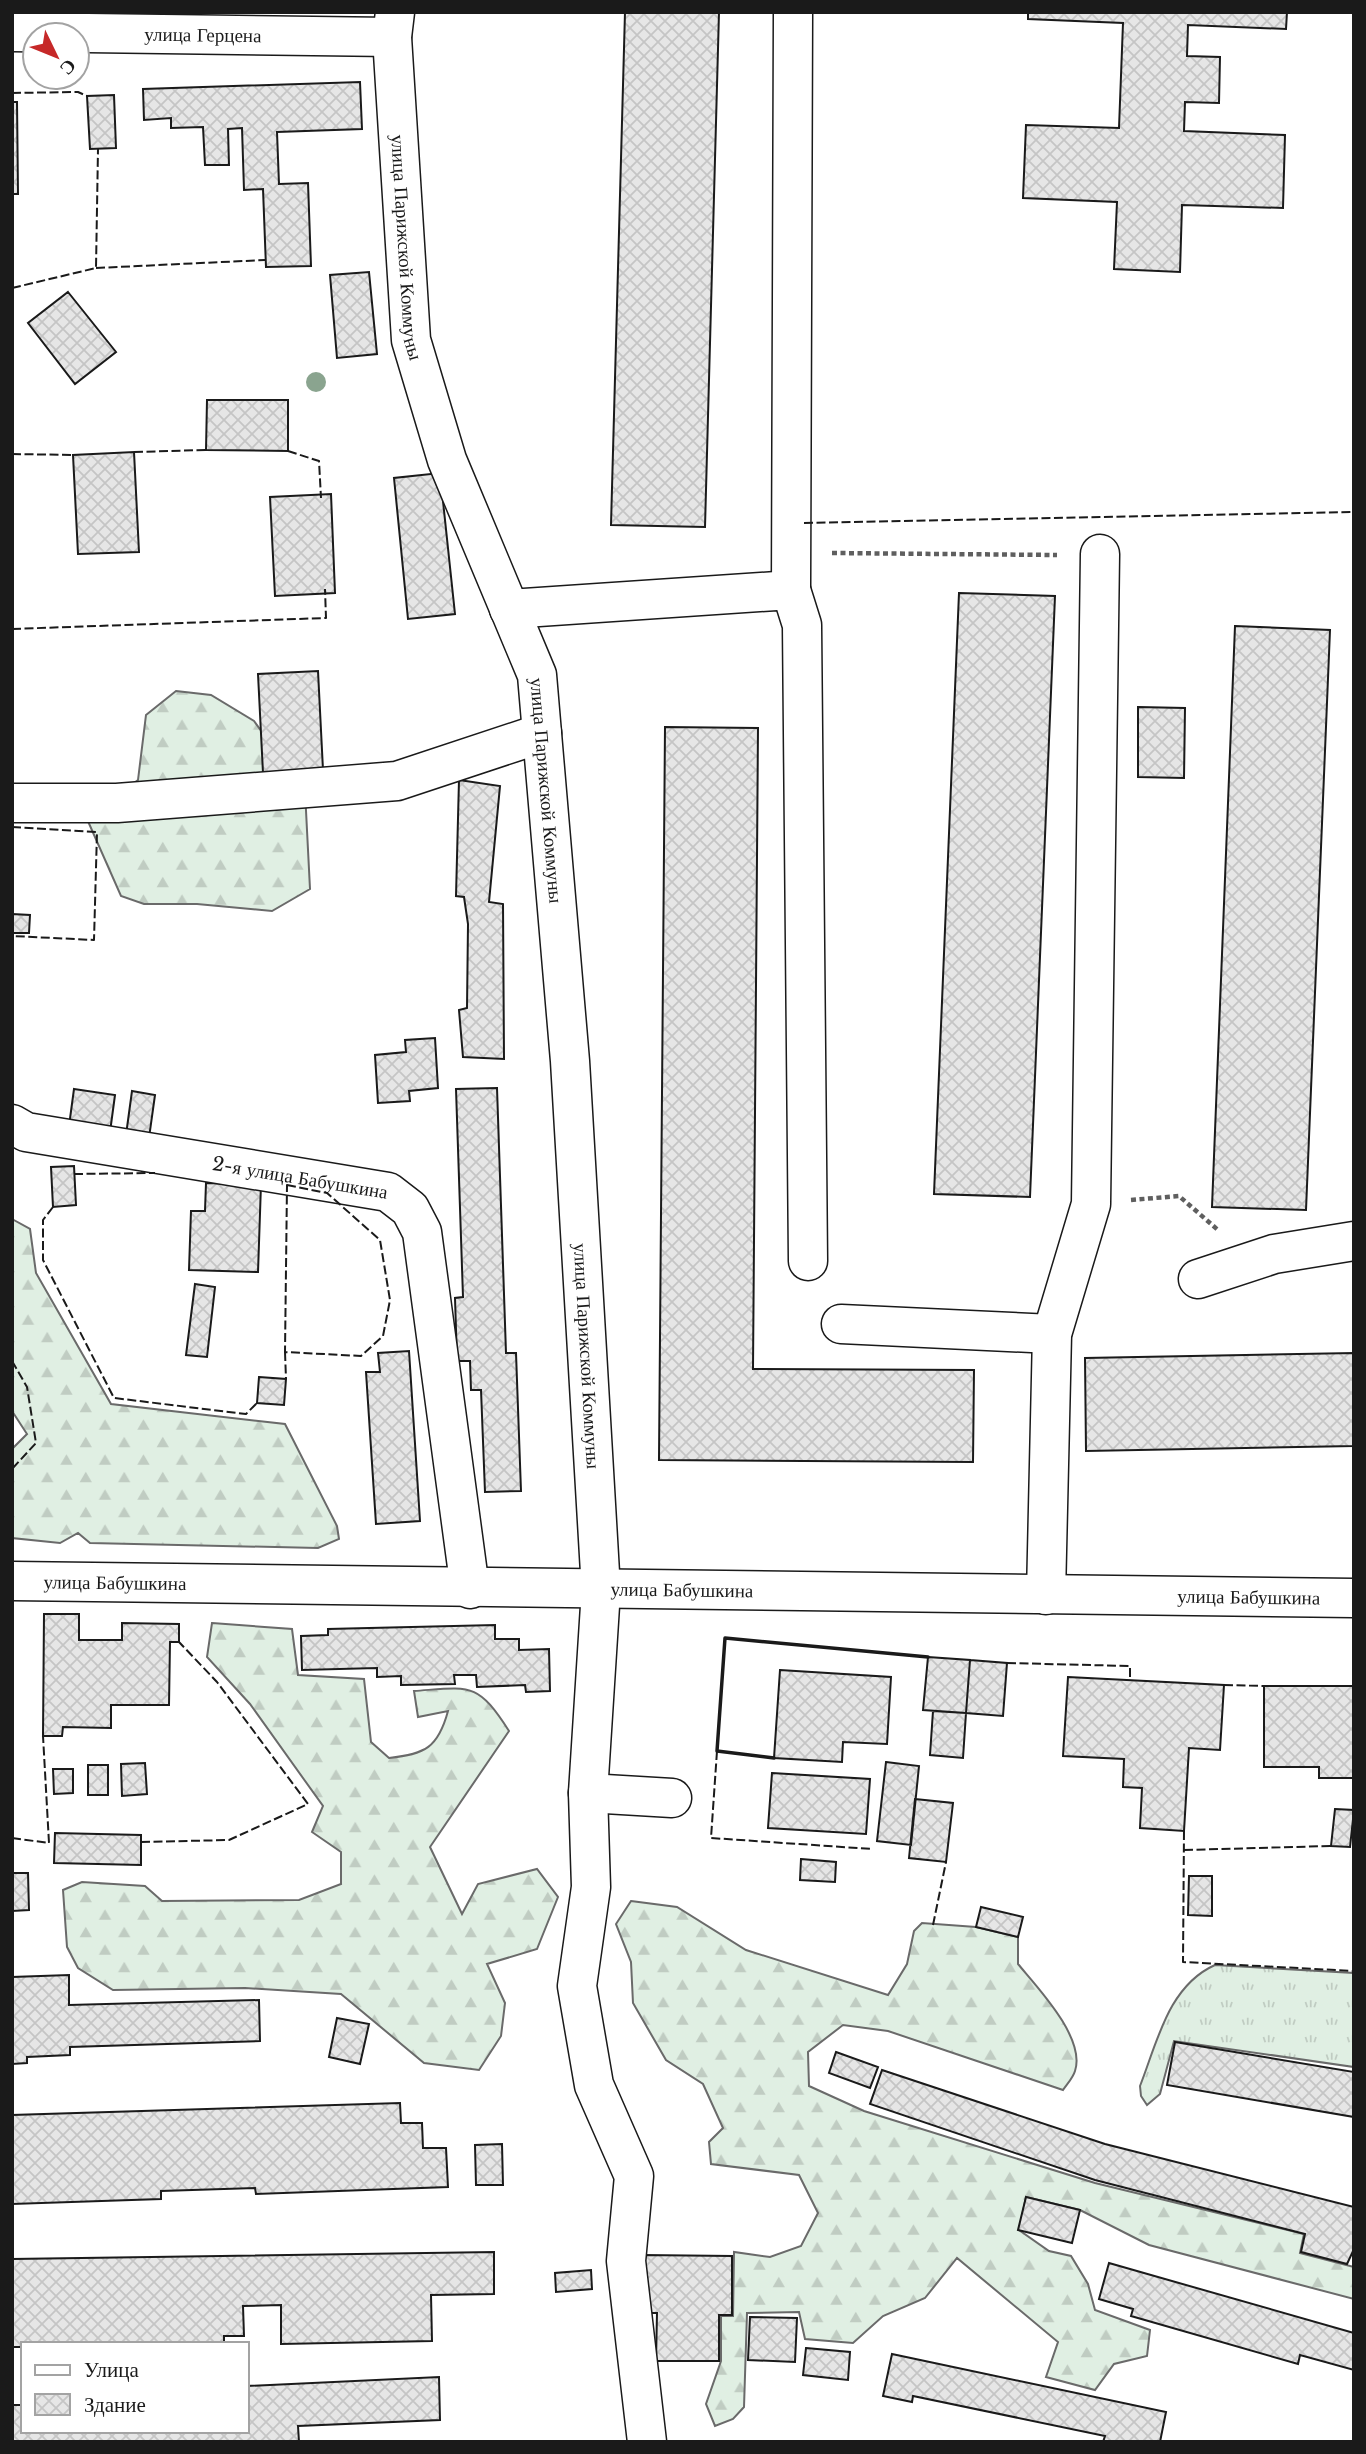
<svg xmlns="http://www.w3.org/2000/svg" width="1366" height="2454" font-family="'Libre Baskerville',serif">
<defs>
<pattern id="grass-tufts" width="24" height="20" patternUnits="userSpaceOnUse" patternTransform="scale(1.75)"><rect width="24" height="20" fill="#e0efe3"/><path d="M3 7l-1-3M5 7V3M7 7l1-3M15 17l-1-3M17 17v-4M19 17l1-3" fill="none" stroke="#c0ccc2"/></pattern>
<pattern id="forest-firs" width="22" height="20" patternUnits="userSpaceOnUse" patternTransform="scale(1.75)"><rect width="22" height="20" fill="#e0efe3"/><path d="M5 1l3.5 6h-7zM16 11l3.5 6h-7z" fill="#c0ccc2"/></pattern>
<pattern id="building-cross-hatch" width="8" height="8" patternUnits="userSpaceOnUse" patternTransform="scale(1.75)"><rect width="8" height="8" fill="#e6e6e6"/><path d="M0 0l8 8M0 8l8-8" fill="none" stroke="#c5c5c5"/></pattern>
</defs>
<rect width="100%" height="100%" fill="#fff"/>
<!-- grass -->
<path fill="url(#grass-tufts)" stroke="#6a6a6a" stroke-width="2" d="M1215,1965L1354,1973V2067L1174,2041L1160,2094L1147,2105L1141,2096L1140,2086C1157,2043 1168,1986 1215,1965Z"/>
<!-- forest -->
<path fill="url(#forest-firs)" stroke="#6a6a6a" stroke-width="2" d="M176,691L211,695L254,721L305,791L310,889L272,911L197,904H144L121,896L87,819L138,780L146,715Z
M12,1219L30,1229L36,1273L111,1404L285,1424L337,1526L339,1539L318,1548L90,1543L78,1533L60,1543L12,1538V1449L27,1434L12,1411Z
M212,1623L292,1629L298,1675L364,1679L371,1742L389,1758C425,1754 438,1748 448,1711L418,1717L414,1691C470,1687 477,1681 509,1731L430,1847L462,1914L478,1884L537,1869L558,1897L537,1949L487,1964L505,2003L501,2036L479,2070L424,2063L341,1994L245,1988L113,1990L78,1968L67,1947L63,1890L82,1882L145,1886L162,1901L299,1900L341,1884V1852L312,1832L323,1806L250,1704L207,1657Z
M631,1901L677,1907L746,1950L888,1995L907,1964L914,1931L922,1923L976,1927L1018,1937V1964C1037,1987 1086,2038 1075,2071C1073,2078 1067,2084 1063,2090L888,2031L843,2025L808,2052L809,2086L864,2111L1095,2183L1304,2234L1300,2253L1354,2267V2299L1149,2245L1080,2210L1026,2197L1019,2230L1049,2251L1071,2256L1088,2284L1095,2310L1150,2330L1147,2356L1114,2364L1095,2390L1046,2377L1058,2342L957,2258L925,2298L883,2316L853,2343L805,2339L799,2312L747,2313L744,2407L733,2419L715,2426L706,2404L721,2361V2316H733L734,2252L770,2257L801,2246L818,2213L799,2175L711,2164L709,2142L723,2128L703,2084L666,2060L633,2003L631,1962L616,1924Z"/>
<!-- building -->
<path fill="url(#building-cross-hatch)" stroke="#1a1a1a" stroke-width="2" d="M625,12H719L705,527L611,525Z
M1028,12H1287L1286,29L1188,25L1187,56L1220,57L1219,103L1185,102L1184,131L1285,135L1283,208L1182,205L1180,272L1114,269L1117,202L1023,198L1026,125L1119,128L1123,23L1028,19Z
M360,82L362,129L277,132L279,184L308,183L311,266L266,267L263,189L244,190L242,128L228,129L229,165H205L203,127L171,128V118L144,120L143,89Z
M114,95L116,148L90,149L87,96Z
M12,102H17L18,194H12Z
M369,272L377,354L337,358L330,275Z
M68,292L116,352L75,384L28,323Z
M207,400H288V451L206,450Z
M134,452L139,552L78,554L73,455Z
M440,473L455,614L408,619L394,478Z
M331,494L335,593L275,596L270,497Z
M959,593L1055,596L1030,1197L934,1194Z
M1235,626L1330,630L1306,1210L1212,1207Z
M318,671L323,770L263,773L258,674Z
M1138,707L1185,708L1184,778L1138,777Z
M665,727L758,728L753,1369L974,1370L973,1462L659,1460Z
M459,780L500,786L489,902L503,904L504,1059L463,1057L459,1010L467,1008L468,924L464,897L456,896Z
M12,914L30,915L29,933H12Z
M435,1038L438,1088L409,1091L410,1101L378,1103L375,1055L406,1052L405,1040Z
M497,1088L506,1353H516L521,1491L485,1492L481,1390H471L470,1361H457L455,1298L463,1297L456,1089Z
M74,1089L115,1095L110,1132L69,1126Z
M132,1091L155,1095L149,1138L126,1135Z
M74,1166L76,1205L53,1207L51,1167Z
M206,1183L261,1184L258,1272L189,1270L191,1211H205Z
M195,1284L215,1287L207,1357L186,1355Z
M409,1351L420,1521L376,1524L366,1372H380L378,1353Z
M1354,1353V1446L1086,1451L1085,1358Z
M259,1377L286,1379L284,1405L257,1403Z
M44,1614H79V1640H122V1623L179,1624V1642H170L169,1705H111V1728L63,1727L62,1736H43Z
M495,1625V1639H519V1650L549,1649L550,1691L526,1692L525,1685L477,1687L476,1675H454L455,1684L401,1685V1676L377,1677V1668L302,1670L301,1636L328,1635V1629Z
M928,1657L970,1660L966,1713L923,1710Z
M970,1660L1007,1663L1003,1716L966,1713Z
M780,1670L891,1677L887,1744L843,1742L842,1762L774,1758Z
M1068,1677L1224,1685L1220,1750L1189,1748L1184,1831L1140,1828L1142,1788L1123,1787L1124,1759L1063,1756Z
M1264,1686H1354V1778H1319V1767H1264Z
M933,1711L966,1713L963,1758L930,1755Z
M886,1762L919,1766L911,1845L877,1841Z
M145,1763L147,1794L122,1796L121,1764Z
M88,1765H108V1795H88Z
M53,1769H73V1793L54,1794Z
M772,1773L870,1779L866,1834L768,1828Z
M915,1799L953,1803L946,1862L909,1858Z
M1335,1809L1354,1810L1350,1847L1331,1846Z
M55,1833L141,1835V1865L54,1863Z
M801,1859L836,1862L835,1882L800,1880Z
M12,1873H28L29,1910L12,1911Z
M1189,1876H1212V1916L1188,1915Z
M981,1907L1023,1917L1018,1937L976,1927Z
M69,1975V2005L259,2000L260,2041L70,2047V2055L27,2057V2063L12,2064V1977Z
M337,2018L369,2024L360,2064L329,2057Z
M1175,2042L1354,2072V2117L1167,2085Z
M836,2052L878,2067L870,2088L829,2073Z
M882,2070L1105,2144L1354,2207V2249L1347,2264L1301,2252L1305,2234L1095,2180L870,2104Z
M400,2103L401,2123H422L423,2148H446L448,2187L256,2194L255,2188L161,2191V2199L12,2204V2115Z
M502,2144L503,2185H476L475,2145Z
M1026,2197L1080,2210L1072,2243L1018,2230Z
M494,2252V2294L431,2295L432,2341L281,2344V2305L243,2306L244,2336H224V2344H23V2347H12V2259Z
M642,2255L732,2256V2315H719V2361H656L657,2313H642Z
M1109,2263L1354,2333V2370L1300,2355L1298,2364L1131,2316L1133,2309L1099,2299Z
M591,2270L592,2289L556,2292L555,2273Z
M750,2317L797,2318L795,2362L748,2360Z
M806,2348L850,2352L848,2380L803,2375Z
M892,2354L1166,2412L1160,2442H1103L1105,2436L913,2396L912,2402L883,2396Z
M439,2377L440,2420L298,2426L299,2442H12V2405H23V2431H247V2386Z"/>
<g fill="none" stroke-linecap="round" stroke-linejoin="round">
<!-- minor casing -->
<g stroke="#1a1a1a" stroke-width="41">
<g id="minor">
<path id="s1" d="M395,12L392,37L411,340L447,460L537,675L570,1061L601,1590L588,1793L591,1887L577,1986L594,2085L634,2176L626,2261L647,2442"/>
<path id="s2" d="M12,32L392,37"/>
<path d="M791,590L793,12"/>
<path d="M509,609L791,590L802,625L808,1261"/>
<path d="M12,803H117L397,781L542,733"/>
<path id="s3" d="M12,1124L26,1132L388,1192L410,1209L422,1232L470,1589"/>
<path d="M1198,1279L1274,1254L1354,1241"/>
<path d="M841,1324L1052,1334"/>
<path id="s4" d="M12,1581L1354,1598"/>
<path d="M1046,1595L1052,1334L1091,1204L1100,554"/>
<path d="M588,1793L672,1798"/>
</g>
</g>
<!-- path -->
<path stroke="#5f5f5f" stroke-width="4.5" stroke-dasharray="5 3.5" stroke-linecap="butt" d="M832,553L1057,555
M1131,1200L1179,1196L1218,1230"/>
<!-- minor -->
<use href="#minor" stroke="#fff" stroke-width="38"/>
<!-- fence -->
<path stroke="#1a1a1a" stroke-width="2" stroke-dasharray="9 3.5" stroke-linecap="butt" d="M12,93L78,92L87,96
M96,268L265,260
M12,288L96,268L98,149
M288,451L319,461L321,498
M134,452L206,450
M12,454L73,455
M804,523L1354,512
M12,629L326,618L325,589
M12,827L97,832L94,940L12,936
M74,1174L155,1173
M287,1185L327,1193L380,1240L390,1300L383,1336L361,1356L285,1352Z
M53,1207L43,1220V1260L114,1398L246,1414L257,1403
M285,1352L286,1379
M12,1361L27,1387L36,1443L12,1469
M1007,1663L1130,1666V1680
M1224,1685L1264,1686
M717,1751L711,1838L872,1849
M1184,1831L1183,1962L1354,1971
M12,1838L49,1843L43,1736
M141,1842L229,1840L308,1804L217,1682L179,1642
M1184,1850L1331,1846
M933,1925L946,1862"/>
<!-- wall -->
<path stroke="#1a1a1a" stroke-width="3.5" d="M774,1758L717,1751L725,1638L928,1657"/>
</g>
<!-- trees -->
<circle fill="#8aa48f" cx="316" cy="382" r="10"/>
<g text-anchor="middle" dominant-baseline="central" stroke-width="5" stroke-linejoin="round" paint-order="stroke">
<!-- street labels -->
<g font-size="19" fill="#1a1a1a" stroke="#fff">
<text stroke="none"><textPath href="#s2" startOffset="191">улица Герцена</textPath></text>
<text stroke="none"><textPath href="#s1" startOffset="236">улица Парижской Коммуны</textPath></text>
<text stroke="none"><textPath href="#s1" startOffset="803">улица Парижской Коммуны</textPath></text>
<text stroke="none"><textPath href="#s3" startOffset="294">2-я улица Бабушкина</textPath></text>
<text stroke="none"><textPath href="#s1" startOffset="1370">улица Парижской Коммуны</textPath></text>
<text stroke="none"><textPath href="#s4" startOffset="103">улица Бабушкина</textPath></text>
<text stroke="none"><textPath href="#s4" startOffset="670">улица Бабушкина</textPath></text>
<text stroke="none"><textPath href="#s4" startOffset="1237">улица Бабушкина</textPath></text>
</g>
</g>
<!-- border -->
<rect width="1366" height="2454" fill="none" stroke="#1a1a1a" stroke-width="28"/>
<!-- legend -->
<rect x="21" y="2342" width="228" height="91" fill="#ffffff" stroke="#a3a3a3" stroke-width="2"/>
<rect x="35" y="2365" width="35" height="10" fill="#ffffff" stroke="#a3a3a3" stroke-width="2"/>
<text x="84" y="2377" font-size="21" fill="#1a1a1a">Улица</text>
<rect x="35" y="2394" width="35" height="21" fill="url(#building-cross-hatch)" stroke="#a3a3a3" stroke-width="2"/>
<text x="84" y="2412" font-size="21" fill="#1a1a1a">Здание</text>
<!-- north arrow -->
<g transform="translate(56 56) rotate(133)"><circle r="33" fill="#ffffff" stroke="#a3a3a3" stroke-width="2"/>
<path d="M0-5L12 26L0 18L-12 26Z" fill="#c62828"/>
<text y="-10" font-size="19" font-weight="bold" text-anchor="middle" fill="#1a1a1a">С</text>
</g>
</svg>
